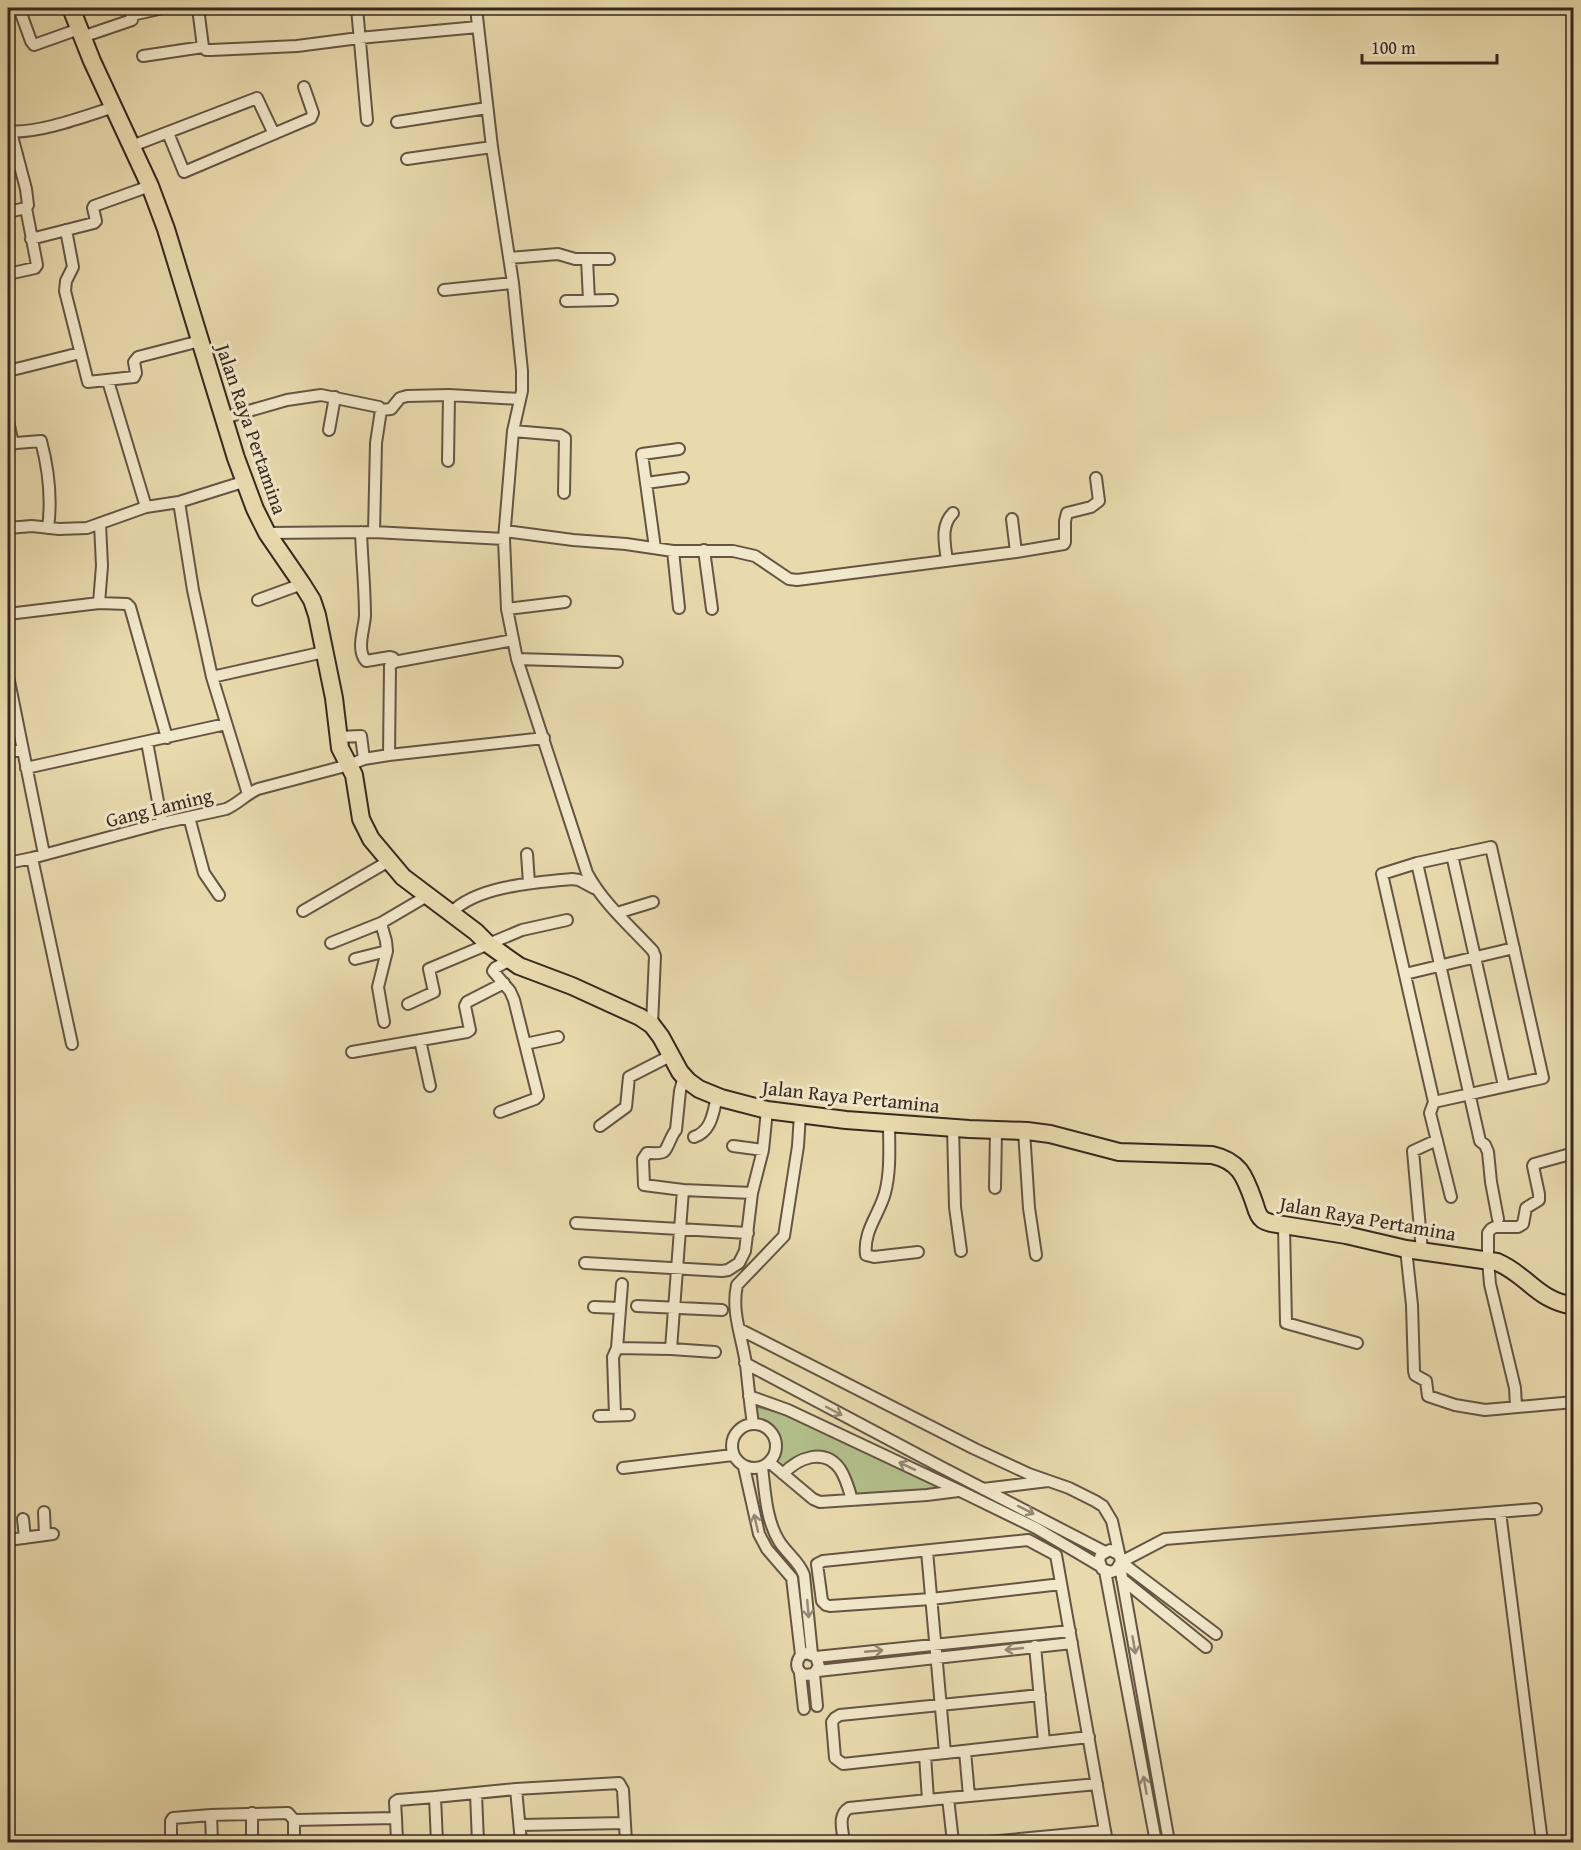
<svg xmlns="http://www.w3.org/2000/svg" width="1581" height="1850" font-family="'Gentium Book Plus',serif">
<rect width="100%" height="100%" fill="#e9daae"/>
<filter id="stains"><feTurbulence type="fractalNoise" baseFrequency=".00333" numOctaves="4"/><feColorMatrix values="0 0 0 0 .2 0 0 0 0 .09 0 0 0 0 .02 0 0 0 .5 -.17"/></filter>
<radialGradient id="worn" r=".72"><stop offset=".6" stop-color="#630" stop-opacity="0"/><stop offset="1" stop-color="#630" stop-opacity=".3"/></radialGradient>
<!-- green -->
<path fill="#b3c08c" stroke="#757456" stroke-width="1.5" d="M754,1406L784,1414L942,1489L857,1495C846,1453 819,1436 783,1467L776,1462C777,1458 782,1452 782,1448C782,1432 768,1422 756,1418Z"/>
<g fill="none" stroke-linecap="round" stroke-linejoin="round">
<!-- minor casing -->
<g stroke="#645543" stroke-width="14">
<path id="minor" d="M19,8L31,41L34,45L79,29
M198,8L203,47
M357,8L367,120
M476,8L492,147L513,283L522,371V391L513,431L504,539L507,609L517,659L587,873C603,903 630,926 653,951L655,956L652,1025
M132,15L163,8
M82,37L132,20L130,8
M143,56L203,47L206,50H211L297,46L359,38L478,27
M397,122L487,108
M8,131C35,135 86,116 114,107
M11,132L26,189L28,205L26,208
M168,133L184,172L311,118L313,113L304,87
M132,146L257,98L274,134
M407,159L492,147
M8,212L26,208L37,265L35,268L8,274
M66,230L73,267L66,281L65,291L88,382L134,377L136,373L134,362L138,357L200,341
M31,239L94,223L96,221L93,208L94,206L150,186
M509,258L558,254L575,259H609
M587,259L589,300
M444,290L513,283
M566,301L612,300
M8,371L80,353
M108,381L146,507
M224,418L287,400L321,395L379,407L381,410L391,409L400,398L407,396L449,395L520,399
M8,421L13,444
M329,430L335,397
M513,431L560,435L565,438L564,493
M8,446L16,443L41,441C49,471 52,498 48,528
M448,461L449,395
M646,483L683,478
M179,502L193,590L212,677L248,794
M1012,519L1016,552
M8,528L32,526L59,529L87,528L146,507L179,502L246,481
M505,531L573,540L626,544L673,551H733L755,556L789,579L797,580L1016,552L1064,544L1065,542V521L1067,513L1091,507L1099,501L1096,478
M361,532C362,560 365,589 365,616C364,630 356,650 366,661L390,657L393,658L394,662
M374,532L376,443L381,410
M267,533L374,532L504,539
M655,548L642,454L679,449
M704,550L712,609
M673,551L679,608
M947,561C945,544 940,526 953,513
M258,600L302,584
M99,603L102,566L100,524
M507,609L565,602
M8,614L99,603L127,604L130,607L167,738
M517,659L617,662
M8,676L44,854
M212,677L324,652
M339,737L361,736L364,759
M147,742L162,823
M8,751H23
M389,755L390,666L394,662L513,640
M26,768L226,724
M189,817L204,873L219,895
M527,854L529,883
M1452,855L1504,1086
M32,858L72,1044
M8,863L32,858L162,823L226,809C238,804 246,794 258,789L349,765L364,759L389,755L544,738
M1417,863L1480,1141L1485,1145L1488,1152L1491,1182L1498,1219
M303,911L389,861
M451,913C476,886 537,882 572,879L579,880L594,888
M617,913L653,902
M381,923L386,941L387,951L378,987L384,1022
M331,943L381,923L427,896
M355,959L387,951
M1405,974L1514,948
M408,1004L434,992L429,969L522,930L567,920
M420,1040L430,1086
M525,1044L558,1037
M352,1052L467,1032L470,1030L465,1006L467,1002L504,983
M1434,1102L1543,1078L1491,847L1417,863L1382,874L1434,1102L1430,1113L1451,1197
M500,1112L535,1099L538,1096L514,1000L510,991L493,971L495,968L510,960
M889,1123C889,1146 891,1170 885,1193C879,1215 863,1231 866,1255L874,1257L918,1252
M600,1126L626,1107L629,1077L670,1056
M953,1127L955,1207L961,1251
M1024,1131L1029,1208L1036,1255
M694,1137C712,1131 713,1112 717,1097
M733,1146L763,1150
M995,1188L996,1130
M683,1190L752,1193
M576,1223L748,1233
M1284,1226L1286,1323L1357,1343
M1406,1249L1412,1305L1414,1371L1415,1375L1426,1381L1428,1396L1455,1405L1485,1410L1574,1402
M1422,1251L1413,1151L1437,1140
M585,1263L722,1271L728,1270L739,1263L745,1251L752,1193L763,1150L767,1110
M637,1306L722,1310
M594,1307L620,1308
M739,1329L975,1449L1029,1474L1069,1488L1095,1501L1103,1506L1112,1521L1121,1562L1116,1570L1111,1572L1102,1569L1099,1560L1101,1555L1110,1550L1118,1554
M617,1348L622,1284
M671,1349L715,1352
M745,1363L941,1467L1105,1552
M749,1396L788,1410L960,1491L1036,1528L1100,1566
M1516,1407L1515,1388L1490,1284L1488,1260V1233L1491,1229L1495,1227H1518L1523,1224L1526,1208L1539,1200V1194L1533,1166L1534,1164L1574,1153
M615,1415L613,1357L617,1348L671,1349L683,1190L644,1185L643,1159L647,1153C651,1153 660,1154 663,1152C667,1151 671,1135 676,1130L680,1091L684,1076
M599,1416L629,1415
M732 1446a22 22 0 1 1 44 0a22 22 0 1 1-44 0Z
M753,1424C750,1404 748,1384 746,1364C742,1337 731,1312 737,1285L784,1236L798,1146L800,1114
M769,1462L813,1499L820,1502L927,1495L958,1491
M744,1467L759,1534L767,1549L792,1578L801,1655C795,1663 796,1670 804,1675L814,1674L819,1666L816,1657L807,1653L801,1655
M762,1467C765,1491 766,1520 779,1541C787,1554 799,1561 804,1575L812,1654
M623,1468L733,1455
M783,1474C798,1458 824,1447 840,1469C846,1478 849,1489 852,1500
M983,1489L1048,1481
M44,1512L45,1535
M1500,1512L1542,1842
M23,1519L25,1538
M8,1540L53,1534
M927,1551L945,1753L1089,1737
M1120,1566L1169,1842
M1105,1571L1156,1842
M1122,1579L1206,1647
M1061,1584L931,1599L830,1606L826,1605L822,1601L817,1564L823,1561L1028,1540L1056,1555L1107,1842
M1216,1634L1121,1562L1165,1539L1536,1509
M1035,1646L1044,1742
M816,1657L1070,1631
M818,1671L1072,1643
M800,1673L804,1709
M814,1674L817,1706
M965,1751L969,1796
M945,1753L843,1764L835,1758L832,1722L835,1718L840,1715L1040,1695
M925,1755L928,1800
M516,1789L521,1842
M476,1794L478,1842
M948,1798L1097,1784
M252,1813V1842
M211,1815L212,1842
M396,1818L395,1802L398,1800L435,1797
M294,1820L396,1818L397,1842
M520,1825L625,1823
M171,1842V1821L173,1818L211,1815L288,1813L294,1820V1842
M437,1842L435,1797L516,1789L619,1783L623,1790L626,1842
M844,1842C843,1831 837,1815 849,1808L948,1798L953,1842
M988,1842L1105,1831"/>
</g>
<!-- primary casing -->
<g stroke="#37291f" stroke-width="20">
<path id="primary" d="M71,8L92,61L150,186L166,229L236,458L255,509L267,533L302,584L312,600L317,615L334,698L340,748L354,775L361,819L371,839L403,877L476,932L488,944L519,966L572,986L640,1017L652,1025L661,1037L680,1072L688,1081L699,1089L721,1098L767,1110L846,1120L969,1129L1027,1131L1050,1134L1119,1152L1212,1155C1240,1161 1245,1177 1254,1202C1256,1207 1257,1215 1262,1219C1264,1221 1268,1222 1271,1223L1346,1235L1406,1249L1497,1262C1528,1275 1536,1300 1574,1306"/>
</g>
<!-- minor -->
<use href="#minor" stroke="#f1e7ca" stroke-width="10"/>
<!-- primary -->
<use href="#primary" stroke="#e9daae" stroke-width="16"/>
</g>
<!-- one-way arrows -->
<defs><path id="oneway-shaft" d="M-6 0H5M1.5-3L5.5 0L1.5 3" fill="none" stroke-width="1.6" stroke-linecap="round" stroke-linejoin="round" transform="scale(1.5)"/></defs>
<g stroke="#948874">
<use href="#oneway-shaft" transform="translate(834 1411) rotate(28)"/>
<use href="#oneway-shaft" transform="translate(907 1466) rotate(-155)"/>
<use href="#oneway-shaft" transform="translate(1026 1510) rotate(27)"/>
<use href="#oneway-shaft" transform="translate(756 1523) rotate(-103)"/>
<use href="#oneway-shaft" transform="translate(808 1609) rotate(85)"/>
<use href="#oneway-shaft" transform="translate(1134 1645) rotate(80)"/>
<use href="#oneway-shaft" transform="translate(1014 1649) rotate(174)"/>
<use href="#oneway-shaft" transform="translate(874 1651) rotate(-5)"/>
<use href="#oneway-shaft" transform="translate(1145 1785) rotate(-100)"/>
</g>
<g text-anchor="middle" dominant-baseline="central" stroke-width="6" stroke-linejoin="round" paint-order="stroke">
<!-- street labels -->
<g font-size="20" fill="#37291f" stroke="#f1e7ca">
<text transform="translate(252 429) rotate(71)">Jalan Raya Pertamina</text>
<text transform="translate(159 807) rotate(-14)">Gang Laming</text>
<text transform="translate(851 1096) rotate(6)">Jalan Raya Pertamina</text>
<text transform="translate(1368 1218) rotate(10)">Jalan Raya Pertamina</text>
</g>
</g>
<!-- margin -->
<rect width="1581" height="1850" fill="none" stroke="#e9daae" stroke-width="30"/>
<rect x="9" y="9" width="1563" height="1832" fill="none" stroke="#37291f" stroke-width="3"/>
<rect x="15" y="15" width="1551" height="1820" fill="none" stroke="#37291f" stroke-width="1.5"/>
<!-- scale -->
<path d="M1362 54v9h135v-9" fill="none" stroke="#37291f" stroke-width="3"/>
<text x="1371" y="54" font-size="18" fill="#37291f" stroke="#f1e7ca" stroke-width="4.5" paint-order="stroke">100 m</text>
<rect width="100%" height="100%" filter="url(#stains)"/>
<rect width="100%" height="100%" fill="url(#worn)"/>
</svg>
